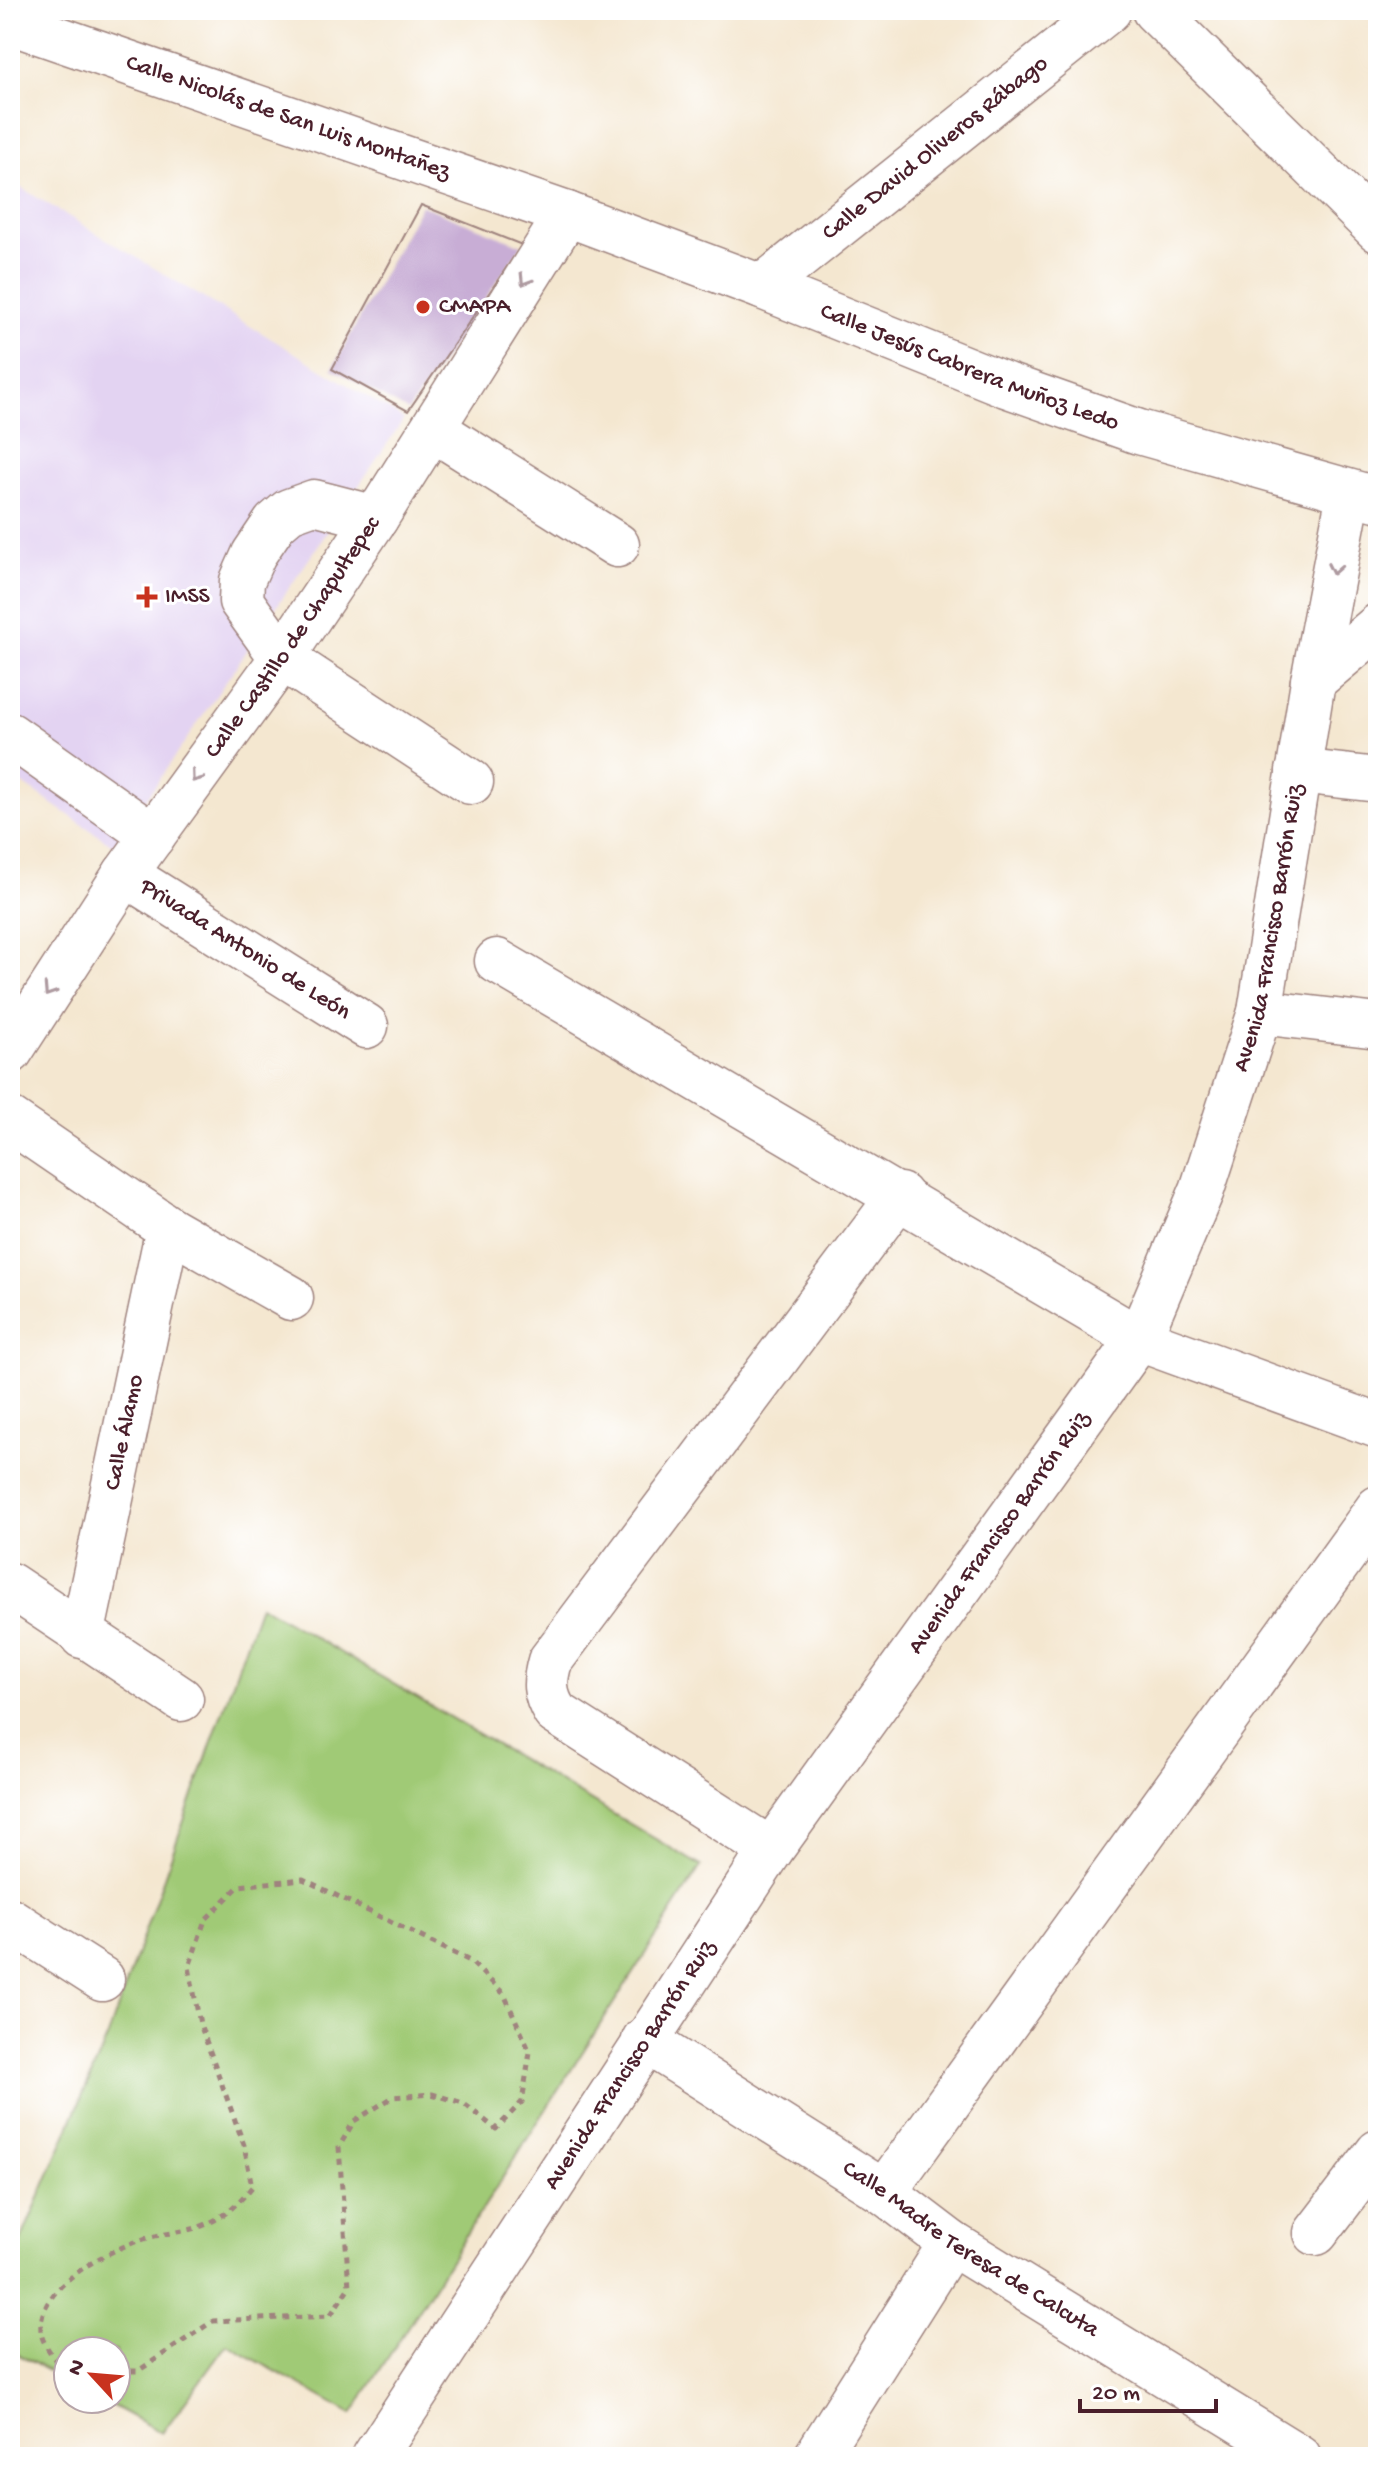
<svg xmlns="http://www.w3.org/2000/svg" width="1388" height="2467" font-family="'Gochi Hand',sans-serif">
<rect width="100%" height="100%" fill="#fff"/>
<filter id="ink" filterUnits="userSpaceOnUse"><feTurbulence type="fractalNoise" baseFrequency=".0125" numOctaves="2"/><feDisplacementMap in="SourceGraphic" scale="16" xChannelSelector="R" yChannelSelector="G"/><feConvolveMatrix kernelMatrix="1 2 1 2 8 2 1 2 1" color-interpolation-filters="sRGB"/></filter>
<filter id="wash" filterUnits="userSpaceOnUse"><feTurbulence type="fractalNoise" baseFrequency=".006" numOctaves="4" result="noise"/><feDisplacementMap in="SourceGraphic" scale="32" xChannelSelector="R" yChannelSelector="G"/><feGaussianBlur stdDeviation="1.8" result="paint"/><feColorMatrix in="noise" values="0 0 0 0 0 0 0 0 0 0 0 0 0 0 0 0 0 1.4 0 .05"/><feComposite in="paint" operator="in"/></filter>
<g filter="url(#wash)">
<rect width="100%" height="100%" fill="#f4e7d0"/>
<!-- built -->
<path fill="#e3d3f2" d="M10,181L404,419L114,846L10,775Z"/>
<!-- green -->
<path fill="#a0ca76" stroke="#757450" stroke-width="2" d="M260,1605L701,1866L352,2414L227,2344L162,2433L100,2399H116V2351H68V2382L10,2350V2266L108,2036Z"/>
<g id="blocks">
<!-- building -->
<path fill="#c8add5" d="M421,205L522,245L408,411L332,369Z"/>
</g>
</g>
<g filter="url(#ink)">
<use href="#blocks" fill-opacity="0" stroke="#9f837e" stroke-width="2"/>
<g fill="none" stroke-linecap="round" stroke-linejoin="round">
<!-- minor casing -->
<g stroke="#9f837e" stroke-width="47">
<g id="minor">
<path d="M1154,10L1378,230"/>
<path id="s1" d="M10,22L567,214L762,287L1006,385L1139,432L1376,499"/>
<path id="s2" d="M762,287L1109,10"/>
<path d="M433,429L617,545"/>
<path d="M376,518L314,502L289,511L275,523L254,554L242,581L241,601L282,658L471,782"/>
<path d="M1313,681L1378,626"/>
<path d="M10,735L153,836"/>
<path d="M1298,771L1378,780"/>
<path id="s3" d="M125,874L366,1026"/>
<path d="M497,961L1139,1339L1378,1426"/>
<path d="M1260,1012L1378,1026"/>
<path id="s4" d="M10,1052L125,874L282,658L376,518L567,214"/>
<path d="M10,1120L168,1228L291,1298"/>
<path d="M10,1585L181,1699"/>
<path id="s5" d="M82,1636L168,1228"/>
<path d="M771,1850L555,1712C544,1694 544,1682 550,1661L900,1195"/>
<path d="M10,1920L102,1979"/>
<path id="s6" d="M644,2040L884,2192L951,2243L1299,2457"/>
<path d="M884,2192L1378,1508"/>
<path d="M1316,2233L1378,2152"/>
<path id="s7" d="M374,2457L771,1850L1139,1339L1202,1190L1260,1012L1313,681L1349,493"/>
<path d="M816,2457L951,2243"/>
</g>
</g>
<!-- path -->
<path stroke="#9f837e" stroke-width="5" stroke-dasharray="6 6" stroke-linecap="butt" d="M68,2366L58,2364C53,2356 45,2346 42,2337C30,2287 113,2247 151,2237C166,2233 184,2232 199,2227C222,2219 237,2205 252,2187L244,2145L200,2024L189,1967L205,1920L239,1886L303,1879L470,1961L504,1994L530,2052L522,2102L496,2129L463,2103L432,2094L393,2097L354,2121L339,2147L349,2287L330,2316L213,2321L138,2371H116"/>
<!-- minor -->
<use href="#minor" stroke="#fff" stroke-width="44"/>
</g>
<!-- one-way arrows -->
<defs><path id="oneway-chevron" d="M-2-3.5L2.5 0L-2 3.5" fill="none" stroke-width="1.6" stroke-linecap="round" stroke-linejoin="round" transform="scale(2)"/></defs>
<g stroke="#ae9aa0">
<use href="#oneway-chevron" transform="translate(525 280) rotate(122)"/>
<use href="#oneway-chevron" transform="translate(1334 569) rotate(101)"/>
<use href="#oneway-chevron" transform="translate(196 777) rotate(126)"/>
<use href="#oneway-chevron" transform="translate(49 991) rotate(123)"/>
</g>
</g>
<!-- markers -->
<g fill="#c8321e" stroke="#fff" stroke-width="3">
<circle cx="423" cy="307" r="8"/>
<path d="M143 585h8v8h8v8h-8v8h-8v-8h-8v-8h8z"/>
</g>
<g text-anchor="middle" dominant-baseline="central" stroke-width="6" stroke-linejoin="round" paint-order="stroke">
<!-- street labels -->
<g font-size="24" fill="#4a1f2b" stroke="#fff">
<text stroke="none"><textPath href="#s1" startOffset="294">Calle Nicolás de San Luis Montañez</textPath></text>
<text stroke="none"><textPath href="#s2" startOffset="222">Calle David Oliveros Rábago</textPath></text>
<text stroke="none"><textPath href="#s1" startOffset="1020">Calle Jesús Cabrera Muñoz Ledo</textPath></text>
<text stroke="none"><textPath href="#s4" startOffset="502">Calle Castillo de Chapultepec</textPath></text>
<text stroke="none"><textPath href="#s7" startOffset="1788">Avenida Francisco Barrón Ruiz</textPath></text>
<text stroke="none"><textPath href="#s3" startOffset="142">Privada Antonio de León</textPath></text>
<text stroke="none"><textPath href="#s5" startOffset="208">Calle Álamo</textPath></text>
<text stroke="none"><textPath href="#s7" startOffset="1116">Avenida Francisco Barrón Ruiz</textPath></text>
<text stroke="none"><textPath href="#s7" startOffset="468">Avenida Francisco Barrón Ruiz</textPath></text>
<text stroke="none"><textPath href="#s6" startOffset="388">Calle Madre Teresa de Calcuta</textPath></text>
</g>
<!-- poi labels -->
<g font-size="24" fill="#4a1f2b" stroke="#fff" text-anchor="start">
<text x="439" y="307">CMAPA</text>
<text x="165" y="597">IMSS</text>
</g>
</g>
<!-- margin -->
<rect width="1388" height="2467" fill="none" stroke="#fff" stroke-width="40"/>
<!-- north arrow -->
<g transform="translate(92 2375) rotate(296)"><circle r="38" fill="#ffffff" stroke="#b7a5aa" stroke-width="2"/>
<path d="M0-6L14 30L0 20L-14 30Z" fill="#c8321e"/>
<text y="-12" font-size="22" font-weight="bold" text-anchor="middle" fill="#4a1f2b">N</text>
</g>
<!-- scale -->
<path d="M1080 2399v12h136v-12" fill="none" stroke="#4a1f2b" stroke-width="4"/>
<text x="1092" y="2399" font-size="24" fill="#4a1f2b" stroke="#ffffff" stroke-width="6" paint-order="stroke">20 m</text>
</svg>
